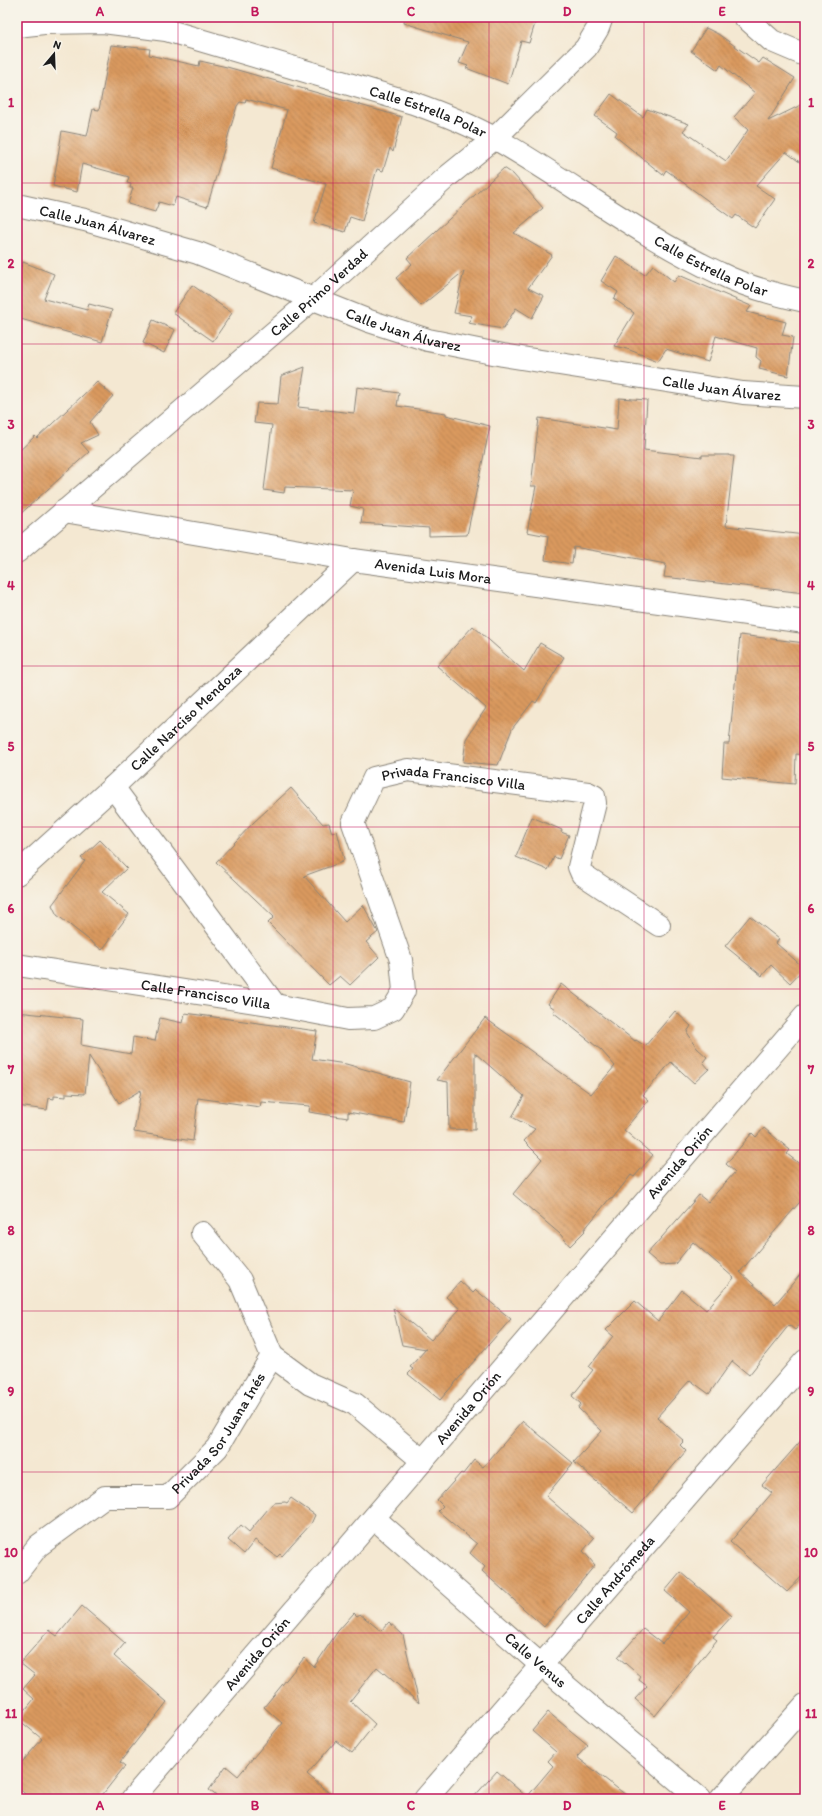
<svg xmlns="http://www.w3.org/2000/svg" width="822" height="1816" font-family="Itim,sans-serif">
<defs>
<pattern id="building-back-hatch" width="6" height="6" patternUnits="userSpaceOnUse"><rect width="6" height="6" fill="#da9a5f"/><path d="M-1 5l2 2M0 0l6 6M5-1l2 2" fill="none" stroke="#b07d4e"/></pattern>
</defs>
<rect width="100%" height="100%" fill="#f7f3e8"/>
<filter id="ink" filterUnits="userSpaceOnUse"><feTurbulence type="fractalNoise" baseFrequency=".025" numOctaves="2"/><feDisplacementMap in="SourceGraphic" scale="8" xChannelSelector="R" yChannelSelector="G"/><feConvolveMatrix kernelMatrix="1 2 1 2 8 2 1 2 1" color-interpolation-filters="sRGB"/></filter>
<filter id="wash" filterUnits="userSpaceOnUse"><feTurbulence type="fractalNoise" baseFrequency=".012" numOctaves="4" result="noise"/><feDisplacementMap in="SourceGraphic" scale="16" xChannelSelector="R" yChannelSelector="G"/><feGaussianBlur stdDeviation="0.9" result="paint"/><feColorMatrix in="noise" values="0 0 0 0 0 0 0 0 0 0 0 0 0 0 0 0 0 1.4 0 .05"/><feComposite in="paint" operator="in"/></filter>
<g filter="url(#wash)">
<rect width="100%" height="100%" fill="#f4e8d2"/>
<g id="blocks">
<!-- building -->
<path fill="url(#building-back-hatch)" d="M405,17H537L529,43L521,41L508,84L466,68L468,66L459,63L468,42L404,23Z
M706,28L718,34L759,63L763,58L795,78L768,121L805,103V166L786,152L756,186L775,199L755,228L736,215L733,219L666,170L663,175L615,136L617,132L595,116L611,94L643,117L647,109L689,124L683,131L726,161L748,130L734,117L755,93L721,65L718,70L691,51Z
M111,45L150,49L149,55L199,66L200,61L227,67L402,117L393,152L390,148L383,171L377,169L362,221L350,217L345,232L314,223L326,184L271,168L287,110L246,99L245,103L240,102L237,106L207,207L176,197L173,206L159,202L155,212L128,204L133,188H130L131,184L127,183L129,177L82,164L77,192L53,186L62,131L87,136L93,109L99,110Z
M504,168L513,174L543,208L514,233L552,255L528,288L544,296L532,318L516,308L503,329L468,323L472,316L454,313L464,271L421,306L396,278L412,264L407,258Z
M616,256L645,275L653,265L674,282L679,275L751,306L747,312L786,322L782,335L793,337L788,376L759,369L761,361L756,357L757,348L716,336L708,362L666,349L658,361L627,349L614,346L634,313L614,299L618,292L601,281Z
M23,262L54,274L44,299L87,310L89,304L112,310L102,342L17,318V277Z
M192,285L232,313L213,341L173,313Z
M153,320L175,330L164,353L143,343Z
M305,367L298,407L354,413L357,387L399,393L397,406L446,413V415L490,426L467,535L429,536V528L361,523L363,509L350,506L353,490L285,487L284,493L264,490L272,425L254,423L257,403L278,404L281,376Z
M97,382L113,396L90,422L98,435L81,443L89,452L17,517V453L35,436L37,438Z
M619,398L647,400L644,450L702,457V455H730V456H734L726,526L805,535V593L664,577L666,564L574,547L572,564L545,560L548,536L527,532L536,486H531L539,418L617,430Z
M473,626L524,671L540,643L564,657L536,703L533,701L512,729L498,765L463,762L466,739L486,708L437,666Z
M740,635L805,643V755L796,754L795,784L722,777L724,744H729Z
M291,788L323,824L329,823L332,833L337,831L344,859L342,862L304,876L345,922L363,905L378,932L366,942L379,957L350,985L340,976L329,985L268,923L274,917L216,862L254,822Z
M532,817L562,830L561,832L569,835L559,859L554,857L548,870L516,857Z
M100,840L127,868L102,892L129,914L102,950L57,915L52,905L85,861L81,858Z
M750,916L779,939L776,943L804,968L790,983L771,965L762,976L725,946Z
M561,984L635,1041L636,1040L645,1046L675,1011L691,1026L687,1032L697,1048L707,1057L703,1062L709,1069L694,1083L671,1062L643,1095L649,1100L624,1130L653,1155L634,1177L631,1175L612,1199L610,1198L584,1230L585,1231L570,1246L560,1234L513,1194L542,1159L524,1141L535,1129L512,1117L524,1096L475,1053V1130L449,1129L448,1082L437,1080L485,1018L591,1094L615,1066L601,1050L553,1012L555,1009L548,1004Z
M17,1012L83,1019L81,1045L131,1054L133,1037L155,1041L160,1018L183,1023L185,1013L317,1031L312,1059L346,1064L410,1082L404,1122L348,1112V1118L309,1112L310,1106L261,1102L260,1107L198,1098L193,1141L134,1132L141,1090L119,1103L89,1056L85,1094L66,1093V1097L54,1096V1099L49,1098L47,1110L17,1106Z
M764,1128L790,1150L787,1154L805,1168V1196L740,1272L775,1304L805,1269V1319L795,1330L789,1325L749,1375L732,1361L709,1394L690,1380L657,1417L684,1441L680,1445L686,1451L633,1513L574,1462L602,1431L578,1408L581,1404L572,1396L593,1370L589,1367L613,1336L606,1330L635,1301L658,1321L682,1290L706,1310L734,1278L693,1242L675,1264L660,1265L647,1254L699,1195L708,1202L735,1172L726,1164L752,1133L756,1137Z
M460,1281L473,1293L476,1290L511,1319L440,1400L408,1374L413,1369L410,1367L426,1349L402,1345L393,1308L431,1340L460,1309L446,1297Z
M523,1421L573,1463L546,1496L594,1538L583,1551L595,1565L544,1627L482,1571L485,1567L470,1553L477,1544L438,1511L443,1506L437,1500L461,1473L463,1474L474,1460L483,1467Z
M805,1436V1573L787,1592L730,1542L772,1493L762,1485Z
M291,1498L315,1515L311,1524L282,1556L280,1554L277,1557L255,1540L244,1554L228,1540L241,1525L249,1532L273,1503L285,1502L287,1503Z
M681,1572L732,1616L713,1637L717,1640L655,1716L635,1699L647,1686L639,1680L641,1677L618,1657L643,1629L662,1644L689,1612L665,1591Z
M82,1606L125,1643L114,1656L167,1702L120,1762L125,1766L99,1799H31L17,1787V1768L42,1739L18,1719L34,1699L23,1689L35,1675L20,1663L49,1630L57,1636Z
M354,1613L357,1616L360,1614L381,1631L389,1622L403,1635L419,1703L377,1667L350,1701L375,1724L352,1753L336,1741L307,1774L336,1799H218L219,1798L209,1790L226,1766L238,1776L282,1723L264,1707L304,1658L314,1667L338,1631Z
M548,1712L588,1745L577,1757L631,1799H472L497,1771L527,1797L553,1766L548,1761L556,1752L532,1731Z"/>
</g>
</g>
<g filter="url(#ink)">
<use href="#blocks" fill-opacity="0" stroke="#888277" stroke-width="1"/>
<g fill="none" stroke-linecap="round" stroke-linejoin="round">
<!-- minor casing -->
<g stroke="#888277" stroke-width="24">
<g id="minor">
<path d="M745,17L772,41L805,55"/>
<path id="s1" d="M17,26L44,23L103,22L166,30L413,103C441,113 469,124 496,139C571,182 640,236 719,273C744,286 777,295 805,301"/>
<path id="s2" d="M17,205L85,220L198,253L369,321L428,340L503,355L743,393L805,397"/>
<path id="s3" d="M64,511L353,560L805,622"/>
<path d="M113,787L275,1005"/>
<path id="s4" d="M17,874L113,787L353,560"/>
<path id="s5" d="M17,965L275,1005L348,1019L374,1018L393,1009L404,991L401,960L353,823L374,778L408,770L588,793L594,796L595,803L579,867L582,874L659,925"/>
<path d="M272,1356L310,1384L355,1404L423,1461"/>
<path id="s6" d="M374,1518L541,1665L700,1799"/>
<path id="s7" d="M17,1573L38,1546L105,1497H168L217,1448L272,1356L240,1280L202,1233"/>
<path id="s8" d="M132,1799L805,1016"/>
<path id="s9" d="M425,1799L805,1361"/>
<path d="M721,1799L805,1705"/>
</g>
</g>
<!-- tertiary casing -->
<g stroke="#888277" stroke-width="24">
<g id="tertiary">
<path id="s10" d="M17,552L313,299L448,176L495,138L586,48L598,28L602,17"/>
</g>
</g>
<!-- minor -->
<use href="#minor" stroke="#fff" stroke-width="22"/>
<!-- tertiary -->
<use href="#tertiary" stroke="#fff" stroke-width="22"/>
</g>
</g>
<!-- grid -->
<path fill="none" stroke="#c2185b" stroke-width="1" stroke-opacity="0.55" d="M178,17V1799M333,17V1799M489,17V1799M644,17V1799M17,183H805M17,344H805M17,505H805M17,666H805M17,827H805M17,989H805M17,1150H805M17,1311H805M17,1472H805M17,1633H805"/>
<g text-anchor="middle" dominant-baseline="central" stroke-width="3.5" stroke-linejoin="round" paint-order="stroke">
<!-- street labels -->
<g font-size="15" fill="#1c1c1c" stroke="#f7f3e8">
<text stroke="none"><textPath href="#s1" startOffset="424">Calle Estrella Polar</textPath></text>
<text stroke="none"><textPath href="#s2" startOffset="83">Calle Juan Álvarez</textPath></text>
<text stroke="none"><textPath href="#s1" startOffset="748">Calle Estrella Polar</textPath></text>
<text stroke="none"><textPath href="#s10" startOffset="398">Calle Primo Verdad</textPath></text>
<text stroke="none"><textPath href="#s2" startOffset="407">Calle Juan Álvarez</textPath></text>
<text stroke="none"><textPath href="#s2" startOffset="731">Calle Juan Álvarez</textPath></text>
<text stroke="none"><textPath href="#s3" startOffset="374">Avenida Luis Mora</textPath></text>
<text stroke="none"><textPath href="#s4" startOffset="230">Calle Narciso Mendoza</textPath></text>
<text stroke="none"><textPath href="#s5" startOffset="710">Privada Francisco Villa</textPath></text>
<text stroke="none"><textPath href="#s5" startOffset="191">Calle Francisco Villa</textPath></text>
<text stroke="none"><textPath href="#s8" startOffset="840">Avenida Orión</textPath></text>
<text stroke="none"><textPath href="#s8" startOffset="516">Avenida Orión</textPath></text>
<text stroke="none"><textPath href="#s7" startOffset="262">Privada Sor Juana Inés</textPath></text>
<text stroke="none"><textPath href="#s9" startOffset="290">Calle Andrómeda</textPath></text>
<text stroke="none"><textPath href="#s8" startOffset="192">Avenida Orión</textPath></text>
<text stroke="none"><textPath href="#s6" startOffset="215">Calle Venus</textPath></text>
</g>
</g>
<!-- margin -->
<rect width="822" height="1816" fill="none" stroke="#f7f3e8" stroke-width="44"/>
<!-- north arrow -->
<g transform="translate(54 54) rotate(19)" stroke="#f7f3e8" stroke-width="3" paint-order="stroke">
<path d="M0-3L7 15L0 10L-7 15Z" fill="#1c1c1c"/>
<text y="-6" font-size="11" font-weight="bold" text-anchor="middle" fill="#1c1c1c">N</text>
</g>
<rect x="22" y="22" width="778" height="1772" fill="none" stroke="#c2185b" stroke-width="1.5"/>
<g font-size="13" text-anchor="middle" font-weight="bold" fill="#c2185b">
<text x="100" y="16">A</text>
<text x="255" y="16">B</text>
<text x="411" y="16">C</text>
<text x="567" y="16">D</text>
<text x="722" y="16">E</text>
<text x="11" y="107">1</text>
<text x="811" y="107">1</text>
<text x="11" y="268">2</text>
<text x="811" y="268">2</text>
<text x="11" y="429">3</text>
<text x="811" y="429">3</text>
<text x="11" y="590">4</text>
<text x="811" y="590">4</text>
<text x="11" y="751">5</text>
<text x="811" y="751">5</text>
<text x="11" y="913">6</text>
<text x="811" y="913">6</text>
<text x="11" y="1074">7</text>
<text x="811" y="1074">7</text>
<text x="11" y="1235">8</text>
<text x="811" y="1235">8</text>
<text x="11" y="1396">9</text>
<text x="811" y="1396">9</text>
<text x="11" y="1557">10</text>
<text x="811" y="1557">10</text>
<text x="11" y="1718">11</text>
<text x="811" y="1718">11</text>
<text x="100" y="1810">A</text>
<text x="255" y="1810">B</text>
<text x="411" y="1810">C</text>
<text x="567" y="1810">D</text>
<text x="722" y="1810">E</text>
</g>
</svg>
